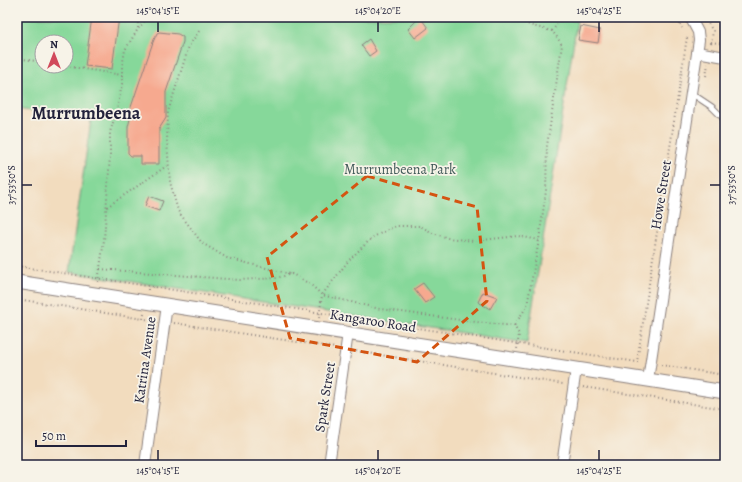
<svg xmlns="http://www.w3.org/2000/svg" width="742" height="482" font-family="Alegreya,serif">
<rect width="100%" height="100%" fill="#f7f3e8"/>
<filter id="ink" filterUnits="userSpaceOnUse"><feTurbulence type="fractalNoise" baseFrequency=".025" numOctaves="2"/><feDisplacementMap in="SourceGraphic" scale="8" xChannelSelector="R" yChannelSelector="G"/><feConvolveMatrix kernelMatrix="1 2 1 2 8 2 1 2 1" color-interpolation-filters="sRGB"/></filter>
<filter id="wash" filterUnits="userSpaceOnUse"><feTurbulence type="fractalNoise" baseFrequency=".012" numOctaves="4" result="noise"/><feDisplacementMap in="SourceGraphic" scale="16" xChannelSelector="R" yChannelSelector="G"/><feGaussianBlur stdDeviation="0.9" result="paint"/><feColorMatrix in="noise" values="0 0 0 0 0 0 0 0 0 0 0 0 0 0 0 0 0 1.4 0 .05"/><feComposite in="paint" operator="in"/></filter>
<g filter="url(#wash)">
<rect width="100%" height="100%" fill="#f2dcbe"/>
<!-- green -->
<path fill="#86d89a" stroke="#547d6a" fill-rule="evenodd" d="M17,17H554L577,21L527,343L69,272L91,120L17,109ZM42,42H66V66H42Z"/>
<g id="blocks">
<!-- building -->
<path fill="#f6a98f" d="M92,17H119L112,69L85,66Z
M420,17L428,28L415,38L408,29Z
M581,26L600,30L598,43L578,40Z
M159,32L178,34L183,37V42L166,92V118L159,129V164H141V156H131L128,153V127L130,119L129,113L153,42L157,33Z
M369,39L376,51L369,56L361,45Z
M149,196L163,201L159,211L145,206Z
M423,283L434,297L425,303L414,289Z
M483,292L497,297L490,309L478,302Z"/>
</g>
</g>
<g filter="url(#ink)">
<use href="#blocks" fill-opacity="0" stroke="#8a7f7c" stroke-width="1"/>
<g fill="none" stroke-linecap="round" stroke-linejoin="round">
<!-- service casing -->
<g stroke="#8a7f7c" stroke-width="7">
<path id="service" d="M691,93L712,107L725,120"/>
</g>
<!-- minor casing -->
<g stroke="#8a7f7c" stroke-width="12">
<path id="minor" d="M697,52L725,57
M648,380L699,40L698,32L690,17
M145,465L167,305
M329,465L348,333
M562,465L576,369"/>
</g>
<!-- tertiary casing -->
<g stroke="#8a7f7c" stroke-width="15">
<path id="tertiary" d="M17,282L725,392"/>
</g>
<!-- path -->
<path stroke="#8a7f7c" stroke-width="2" stroke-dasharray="1 3" stroke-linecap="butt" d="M501,17L514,19L533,26L552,31L557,37L562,45L547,146L546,191L539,240L527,306L514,326
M676,17L682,28
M704,17L713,31L711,44
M138,28V17
M199,31L189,46L168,112L167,141L170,182L178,211L202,243L227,258L290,274
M552,31L562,18V17
M711,42L725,44
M17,58L42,62
M66,66L122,75
M706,76L708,64
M107,207L168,165
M17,266L148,286
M100,269L240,280L276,278L292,274L310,284L322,295L380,309L467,321L514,326L519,334L517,349
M98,282L104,240L110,156V132L117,110L122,84V67L125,50L138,29L148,17
M148,290V286L637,362
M17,299L143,319
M144,314L143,319L154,320
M319,318L322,295L349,260L373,237L396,226H420L433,233L448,238L474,241L518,236L539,240
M174,323L336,348
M356,351L563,384
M638,362H637L687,37
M661,365L725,375
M583,387L725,409"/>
<!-- service -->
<use href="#service" stroke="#fff" stroke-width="5"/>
<!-- minor -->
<use href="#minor" stroke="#fff" stroke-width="10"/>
<!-- tertiary -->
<use href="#tertiary" stroke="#fff" stroke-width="13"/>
</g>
</g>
<!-- marked area -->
<path fill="none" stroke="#d45411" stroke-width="3" stroke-dasharray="8 5" stroke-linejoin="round" d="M367,176L477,207L487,301L417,362L290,338L267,257Z"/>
<!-- ticks -->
<path fill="none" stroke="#22223b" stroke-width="1.5" d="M158,22V32M378,22V32M599,22V32M22,185H32M710,185H720M158,450V460M378,450V460M599,450V460"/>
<g text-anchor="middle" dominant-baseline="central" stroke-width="3.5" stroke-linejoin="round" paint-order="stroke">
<!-- park labels -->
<g font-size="14" fill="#405958" stroke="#f7f3e8">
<text x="400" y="169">Murrumbeena Park</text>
</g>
<!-- street labels -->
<g font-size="14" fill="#22223b" stroke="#f7f3e8">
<text transform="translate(661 195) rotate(-81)">Howe Street</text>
<text transform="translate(373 321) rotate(9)">Kangaroo Road</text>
<text transform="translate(145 360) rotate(-82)">Katrina Avenue</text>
<text transform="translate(325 397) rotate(-81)">Spark Street</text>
</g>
<!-- district labels -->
<g font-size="18" font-weight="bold" fill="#22223b" stroke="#f7f3e8">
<text x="86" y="113">Murrumbeena</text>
</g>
</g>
<!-- margin -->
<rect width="742" height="482" fill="none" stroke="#f7f3e8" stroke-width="44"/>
<!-- north arrow -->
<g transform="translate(54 54)"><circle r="19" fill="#f7f3e8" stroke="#a29fa3"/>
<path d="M0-3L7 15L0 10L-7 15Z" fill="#d1495b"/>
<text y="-6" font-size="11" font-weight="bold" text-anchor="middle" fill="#22223b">N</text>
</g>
<!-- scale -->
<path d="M36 440v6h90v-6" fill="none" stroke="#22223b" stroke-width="2"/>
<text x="42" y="440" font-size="12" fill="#22223b" stroke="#f7f3e8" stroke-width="3" paint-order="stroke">50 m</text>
<rect x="22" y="22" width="698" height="438" fill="none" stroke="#22223b" stroke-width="1.5"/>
<g font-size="10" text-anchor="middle" fill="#22223b">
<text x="158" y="14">145°04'15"E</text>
<text x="378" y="14">145°04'20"E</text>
<text x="599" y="14">145°04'25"E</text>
<text transform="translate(11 185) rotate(-90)" y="4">37°53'50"S</text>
<text transform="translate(731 185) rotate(-90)" y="4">37°53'50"S</text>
<text x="158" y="474">145°04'15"E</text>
<text x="378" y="474">145°04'20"E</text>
<text x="599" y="474">145°04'25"E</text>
</g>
</svg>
